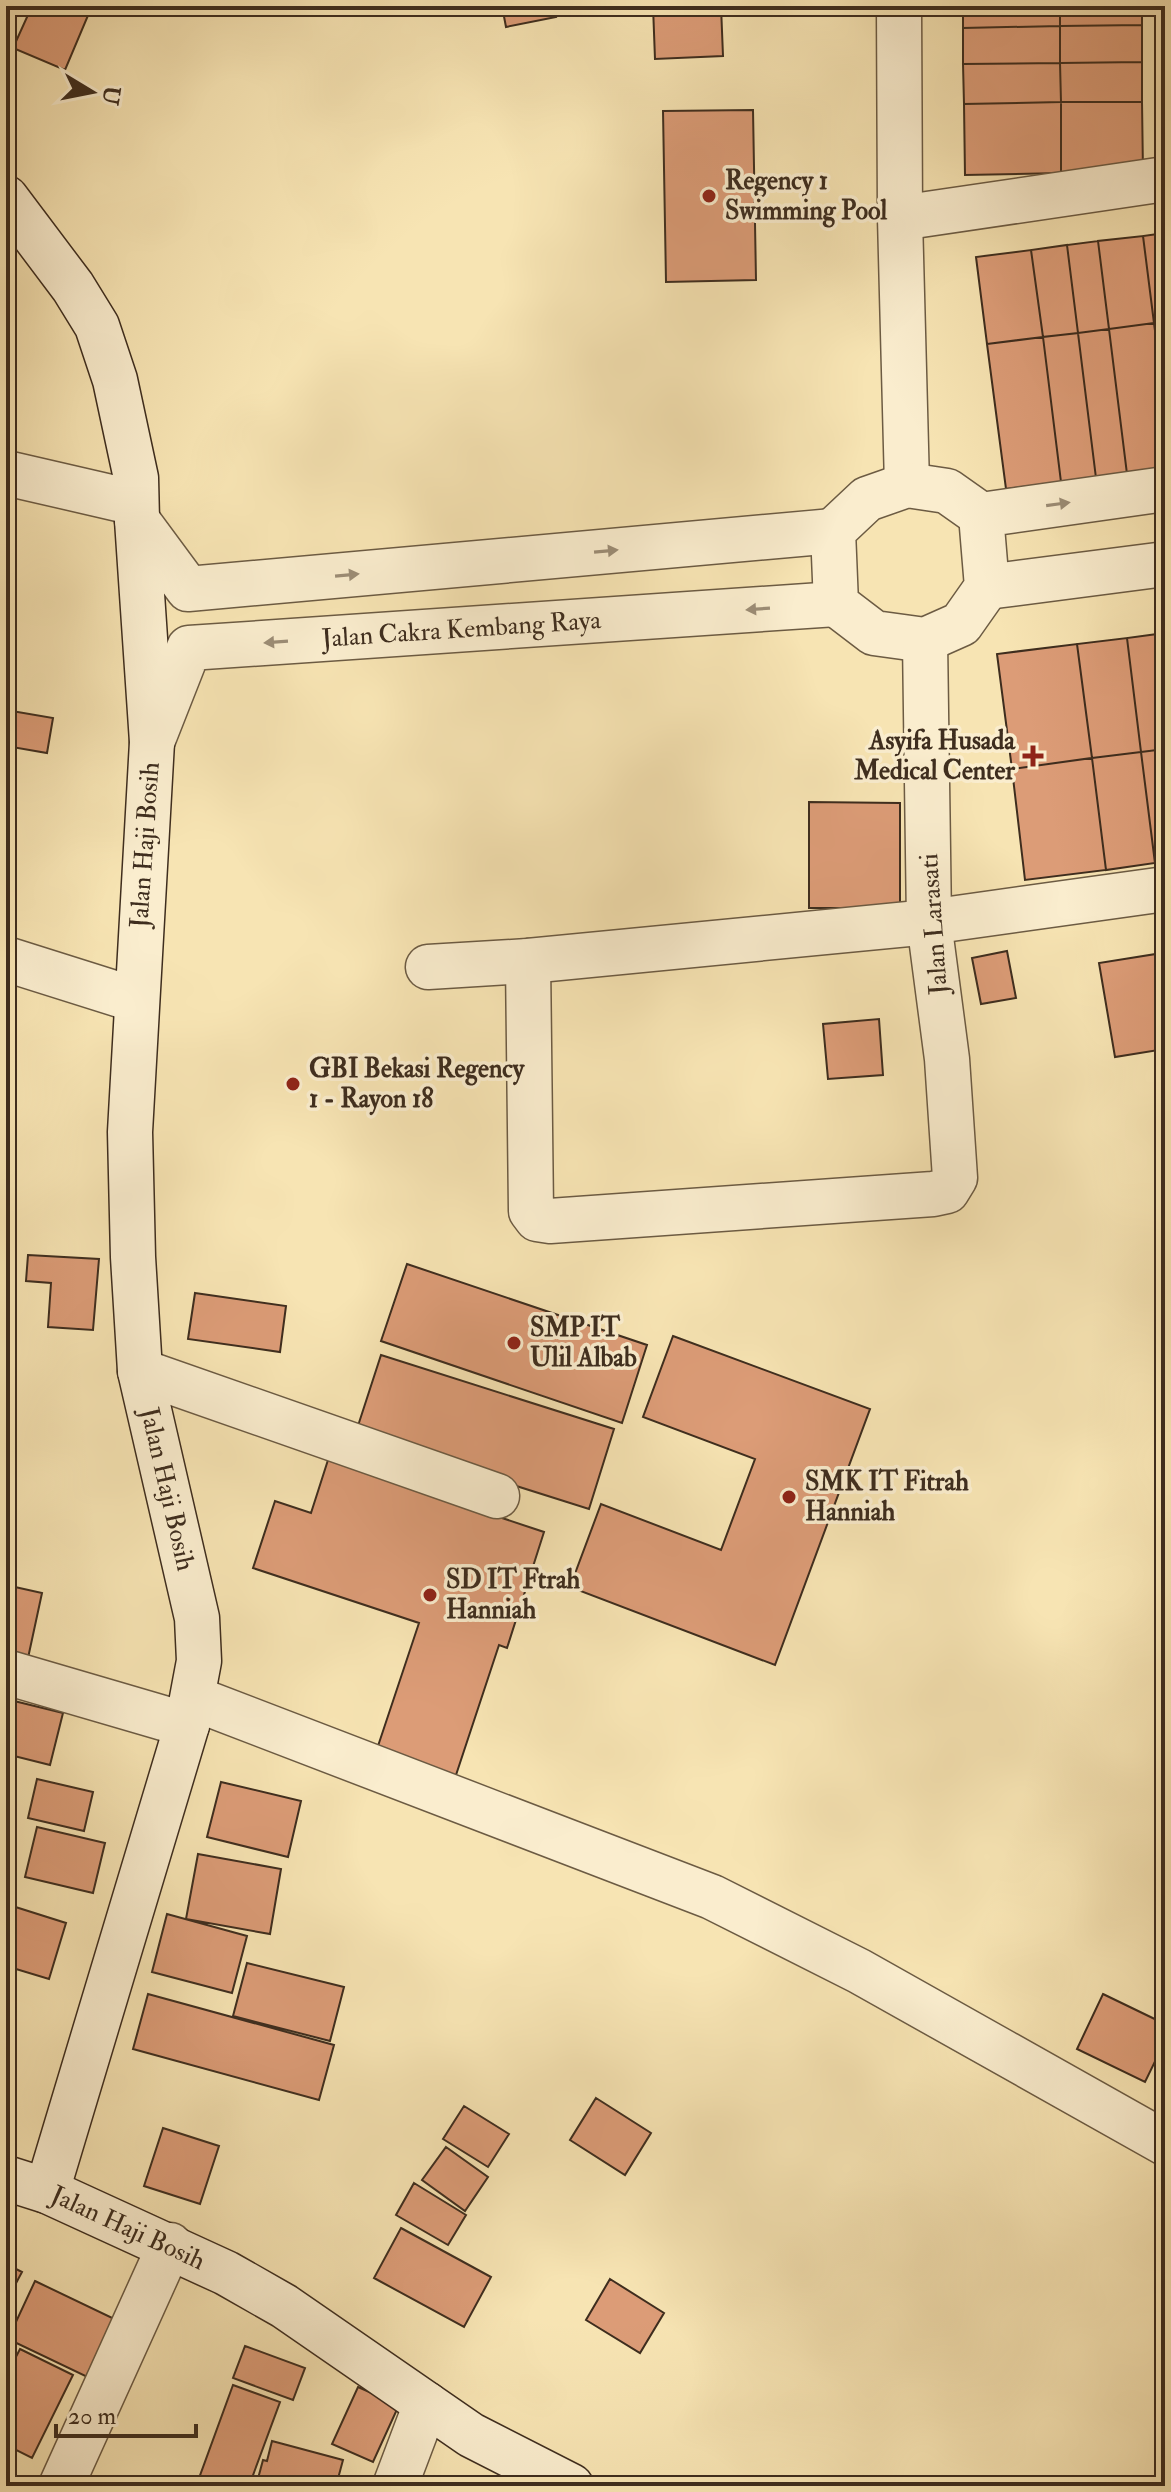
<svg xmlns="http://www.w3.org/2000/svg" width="1171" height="2492" font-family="'IM FELL Double Pica',serif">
<rect width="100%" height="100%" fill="#f7e4b3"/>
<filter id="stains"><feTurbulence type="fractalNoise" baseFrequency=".0025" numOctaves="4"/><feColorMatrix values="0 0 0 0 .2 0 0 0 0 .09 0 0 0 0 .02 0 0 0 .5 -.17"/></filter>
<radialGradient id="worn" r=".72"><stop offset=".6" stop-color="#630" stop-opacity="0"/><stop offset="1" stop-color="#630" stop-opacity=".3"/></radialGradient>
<!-- building -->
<path fill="#dc9c77" stroke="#3e2d1e" stroke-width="2" d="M32,6H92L65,70L13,48Z
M502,6H553L556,17L506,27Z
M653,6H721L723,56L655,59Z
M963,6H1060V26L963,28Z
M1060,6H1142V25L1060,26Z
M1142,25V62L1060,63V26Z
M1060,26V63L963,64V28Z
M1142,62V102H1061L1060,63Z
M1060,63L1061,102L964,104L963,64Z
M1061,102V173L965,175L964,104Z
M1061,102H1142L1143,172L1061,173Z
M753,110L756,280L666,282L663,111Z
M1165,233V322L1154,323L1143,236Z
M1143,236L1154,323L1109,329L1098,241Z
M1098,241L1109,329L1078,333L1067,245Z
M1067,245L1078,333L1043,337L1031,250Z
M1031,250L1043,337L987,344L976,257Z
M1165,322V408L1154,323Z
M1154,323L1165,408V469L1127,474L1109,329Z
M1109,329L1127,474L1096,478L1078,333Z
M1078,333L1096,478L1061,482L1043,337Z
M1043,337L1061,482L1006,489L987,344Z
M1165,633V749L1141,752L1127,638Z
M1127,638L1141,752L1092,758L1077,644Z
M1077,644L1092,758L1012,769L997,654Z
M6,710L53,718L47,753L6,746Z
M1165,749V862L1155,863L1141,752Z
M1141,752L1155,863L1106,870L1092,758Z
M1092,758L1106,870L1025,880L1012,769Z
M809,802L900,803V908H809Z
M1007,951L1016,998L981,1004L972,958Z
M1165,952V1005L1156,954Z
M1156,954L1165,1005V1049L1115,1057L1099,963Z
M879,1019L883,1075L828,1079L823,1024Z
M28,1255L99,1259L93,1330L48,1327L51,1283L26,1281Z
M407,1264L647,1345L622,1423L381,1341Z
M195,1293L286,1306L280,1352L188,1339Z
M673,1336L870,1409L775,1665L570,1587L601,1504L721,1550L755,1459L643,1417Z
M381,1355L614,1429L589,1509L355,1435Z
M328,1460L544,1532L507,1648L499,1645L455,1778L376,1752L419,1623L253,1568L275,1501L311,1513Z
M6,1585L42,1593L28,1658L6,1653Z
M6,1699L63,1713L50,1765L6,1754Z
M37,1779L93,1792L84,1831L28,1818Z
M221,1782L301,1801L288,1857L207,1837Z
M1165,1818V1900H1160Z
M37,1827L105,1843L93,1893L25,1877Z
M198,1854L281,1869L270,1934L186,1919Z
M6,1904L66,1923L49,1979L6,1966Z
M167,1914L247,1936L232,1993L152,1972Z
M247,1963L344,1987L330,2041L233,2016Z
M148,1994L334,2045L319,2100L133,2049Z
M1103,1994L1165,2024V2041L1145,2082L1077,2049Z
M596,2098L651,2133L625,2175L570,2140Z
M464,2106L509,2134L488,2167L443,2139Z
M163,2128L219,2146L200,2204L144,2186Z
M446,2147L488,2177L465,2211L422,2180Z
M414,2183L466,2215L448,2245L396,2215Z
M401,2228L491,2277L464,2327L374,2278Z
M6,2264L22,2272L6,2302Z
M610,2279L664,2313L640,2353L586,2320Z
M35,2281L129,2326L102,2384L8,2339Z
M245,2346L305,2368L293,2400L233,2378Z
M20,2349L73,2375L32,2458L6,2445V2376Z
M233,2385L280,2402L249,2486H212L198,2481Z
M358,2387L399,2405L373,2462L332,2444Z
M272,2441L343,2460L336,2486H256L263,2460L267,2461Z"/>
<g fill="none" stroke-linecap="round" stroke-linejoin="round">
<!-- street casing -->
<g stroke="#6c5b43" stroke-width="47">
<g id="street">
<path d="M899,6L900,218L907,485"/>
<path d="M900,218L1165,179"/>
<path d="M6,473L136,503"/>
<path d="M981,515L987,587L961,624L925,640L874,633L836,604L833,531L867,499L907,485L947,491L981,515L1165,489"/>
<path d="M137,520L188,589L833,531"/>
<path d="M987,587L1165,564"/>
<path id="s1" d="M152,742L189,648L836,604"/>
<path d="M6,959L136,1000"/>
<path d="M528,961L531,1211L537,1219L550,1221L933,1194L947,1191L955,1178L947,1059L929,922L925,640"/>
<path d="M428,967L528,961L929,922L1165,889"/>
<path d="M140,1371L497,1496"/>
<path d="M6,1672L187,1725"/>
<path d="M193,1698L712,1897L859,1971L1165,2143"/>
<path d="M61,2486L170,2245"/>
<path d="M395,2486L426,2404"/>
</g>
</g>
<!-- secondary casing -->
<g stroke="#3e2d1e" stroke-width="47">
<g id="secondary">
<path id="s2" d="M6,198L73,287L97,326L115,380L136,478L137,520L152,742L130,1132L133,1257L140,1371L197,1618L199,1661L187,1725L47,2191"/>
<path id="s3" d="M6,2178L47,2191L226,2273L284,2306L471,2435L571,2486"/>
</g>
</g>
<!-- street -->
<use href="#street" stroke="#faedce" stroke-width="44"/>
<!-- secondary -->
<use href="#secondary" stroke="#faedce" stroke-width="44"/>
</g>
<!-- one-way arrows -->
<defs><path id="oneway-solid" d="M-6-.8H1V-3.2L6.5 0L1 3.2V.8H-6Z" transform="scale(2)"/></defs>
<g fill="#9c8d76">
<use href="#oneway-solid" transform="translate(1058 504) rotate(-8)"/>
<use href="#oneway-solid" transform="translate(606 551) rotate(-5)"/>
<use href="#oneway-solid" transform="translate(347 575) rotate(-5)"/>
<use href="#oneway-solid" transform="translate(758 609) rotate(176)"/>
<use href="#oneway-solid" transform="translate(276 642) rotate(176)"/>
</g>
<!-- markers -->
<g fill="#8f2418" stroke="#faedce" stroke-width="3">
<circle cx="709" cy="196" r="8"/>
<path d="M1029 744h8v8h8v8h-8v8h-8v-8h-8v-8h8z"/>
<circle cx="293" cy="1084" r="8"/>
<circle cx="514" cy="1343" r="8"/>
<circle cx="789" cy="1497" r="8"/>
<circle cx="430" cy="1595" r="8"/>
</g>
<g text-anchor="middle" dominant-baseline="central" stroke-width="7" stroke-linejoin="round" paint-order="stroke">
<!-- poi labels -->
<g font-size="26" font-weight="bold" fill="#3e2d1e" stroke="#faedce" text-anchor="start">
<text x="725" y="181">Regency 1<tspan x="725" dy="30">Swimming Pool</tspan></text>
<text x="1015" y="741" text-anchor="end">Asyifa Husada<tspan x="1015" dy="30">Medical Center</tspan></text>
<text x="309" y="1069">GBI Bekasi Regency<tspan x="309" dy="30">1 - Rayon 18</tspan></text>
<text x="530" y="1328">SMP IT<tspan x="530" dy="30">Ulil Albab</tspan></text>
<text x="805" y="1482">SMK IT Fitrah<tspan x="805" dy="30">Hanniah</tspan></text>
<text x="446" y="1580">SD IT Ftrah<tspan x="446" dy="30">Hanniah</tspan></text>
</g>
<!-- street labels -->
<g font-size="26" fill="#3e2d1e" stroke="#faedce">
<text stroke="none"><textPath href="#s1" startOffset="374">Jalan Cakra Kembang Raya</textPath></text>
<text transform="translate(145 845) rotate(-86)">Jalan Haji Bosih</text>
<text transform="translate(934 924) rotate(-94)">Jalan Larasati</text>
<text stroke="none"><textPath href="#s2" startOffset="1330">Jalan Haji Bosih</textPath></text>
<text stroke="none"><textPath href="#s3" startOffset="132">Jalan Haji Bosih</textPath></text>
</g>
</g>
<!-- margin -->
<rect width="1171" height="2492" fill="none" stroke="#f7e4b3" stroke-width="32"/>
<rect x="8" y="8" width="1155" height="2476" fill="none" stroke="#3e2d1e" stroke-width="4"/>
<rect x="16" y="16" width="1139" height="2460" fill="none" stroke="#3e2d1e" stroke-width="2"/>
<!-- north arrow -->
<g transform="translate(92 92) rotate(100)" stroke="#faedce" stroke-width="6" paint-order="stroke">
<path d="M0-6L14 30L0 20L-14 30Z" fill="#3e2d1e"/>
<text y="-12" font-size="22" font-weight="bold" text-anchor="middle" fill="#3e2d1e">U</text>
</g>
<!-- scale -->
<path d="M56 2424v12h140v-12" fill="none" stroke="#3e2d1e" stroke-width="4"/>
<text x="68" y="2424" font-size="24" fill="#3e2d1e" stroke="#faedce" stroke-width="6" paint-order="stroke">20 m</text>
<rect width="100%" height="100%" filter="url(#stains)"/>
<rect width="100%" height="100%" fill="url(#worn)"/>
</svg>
